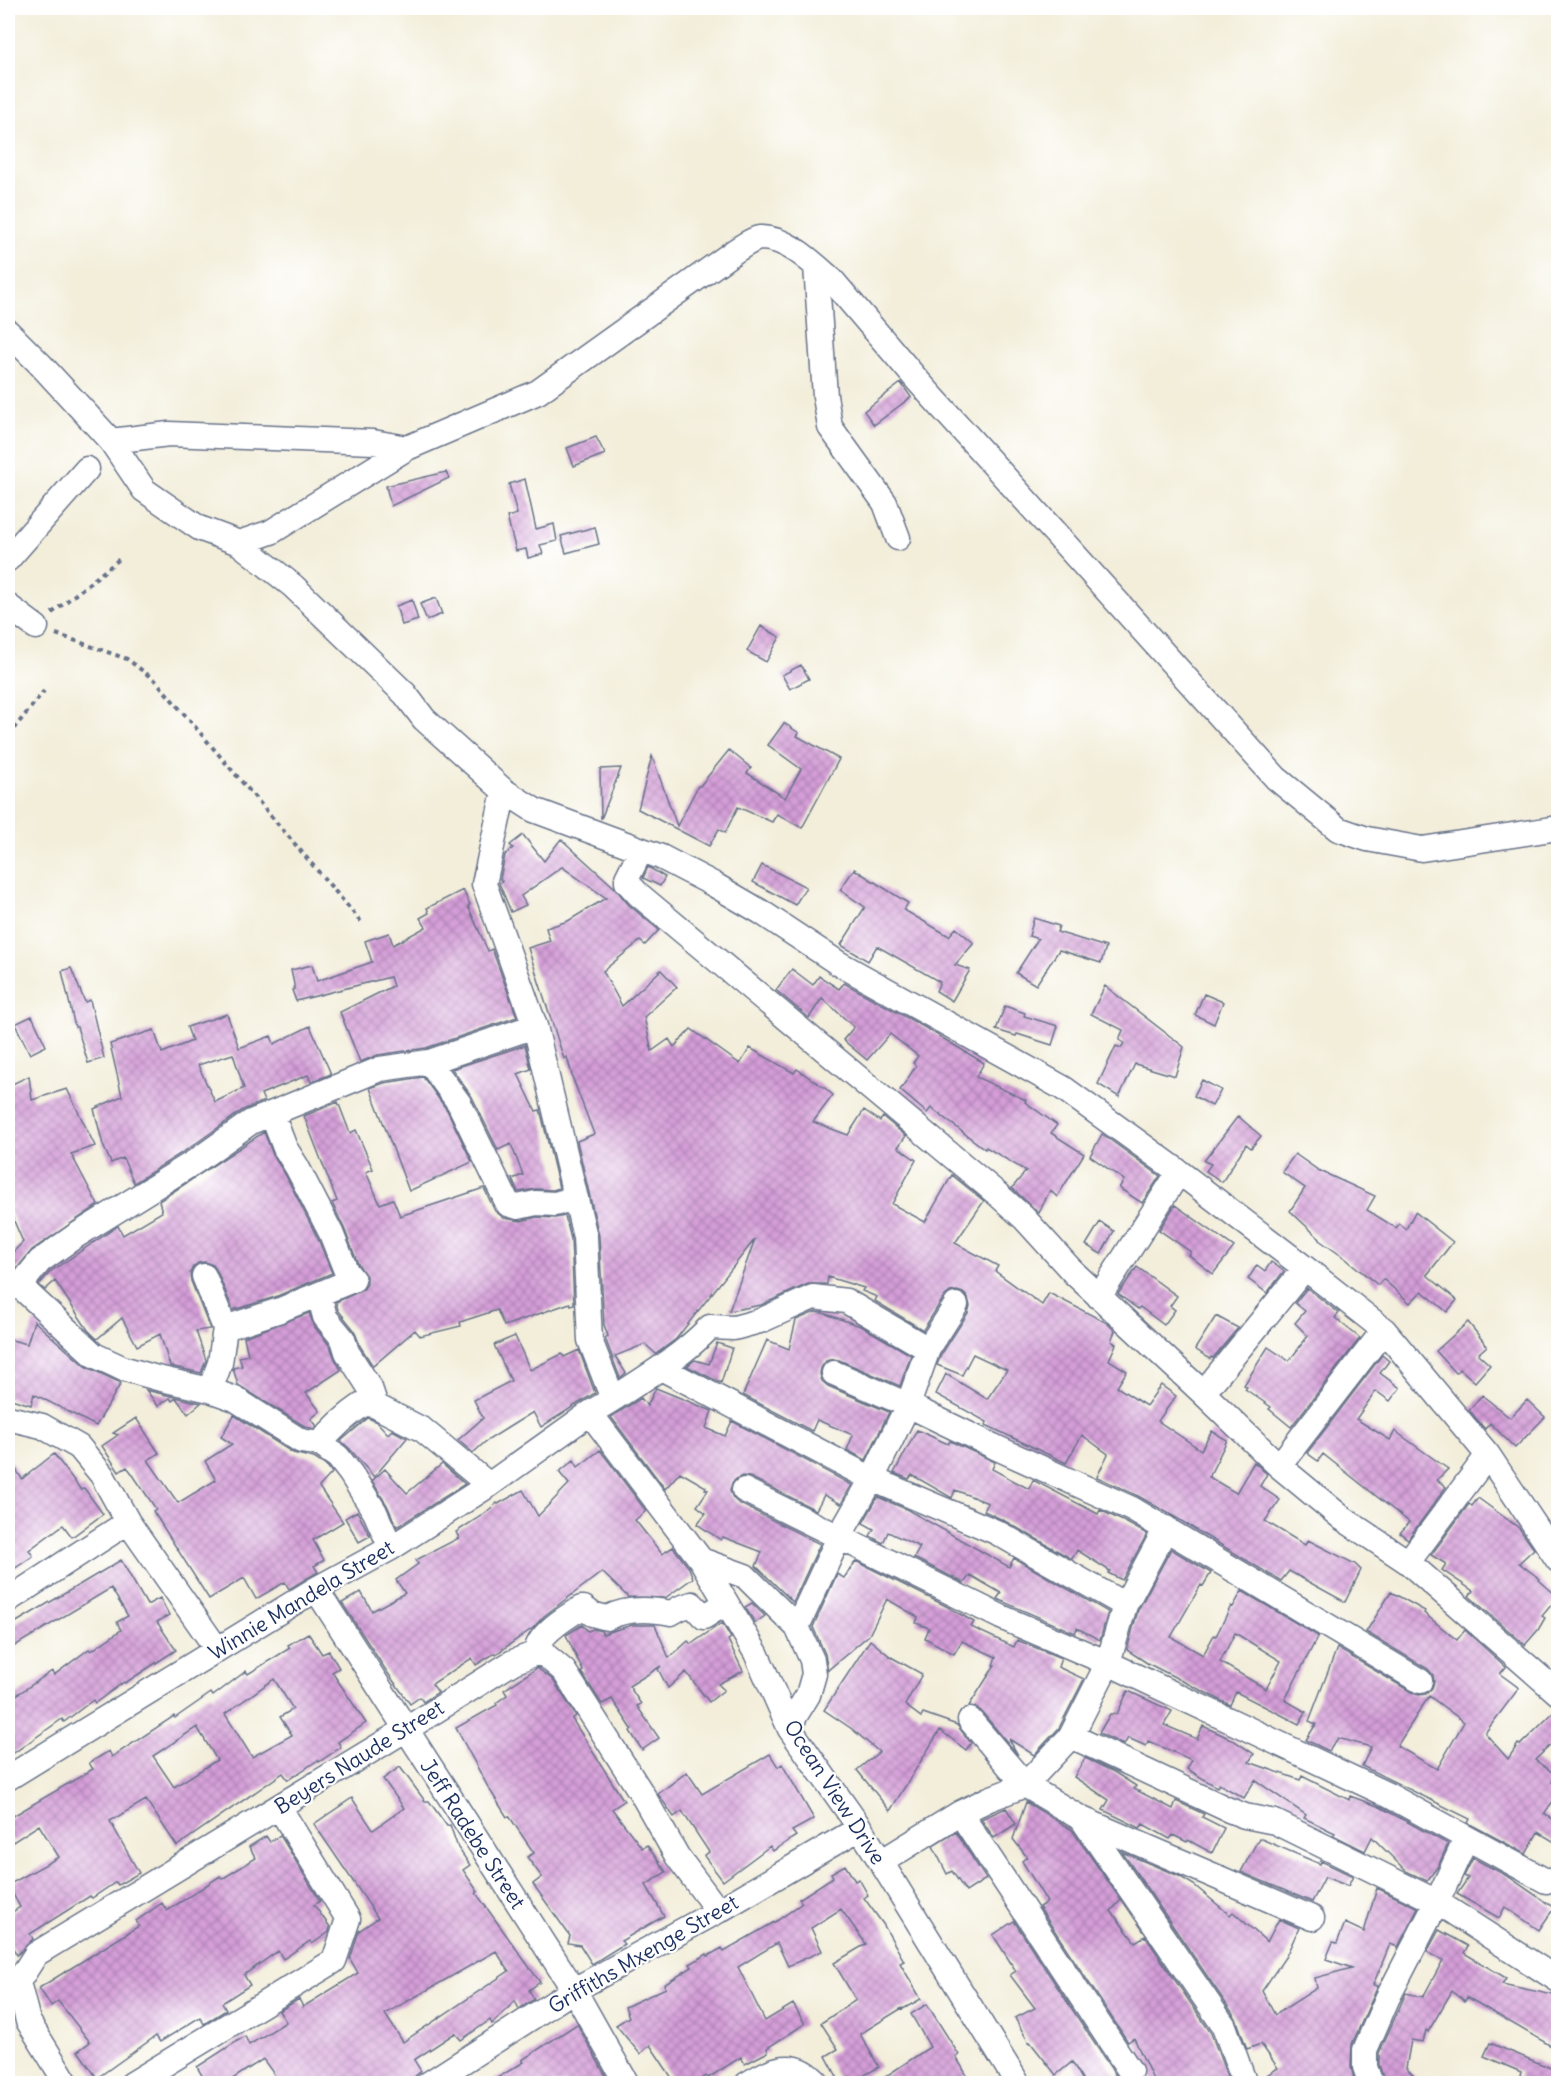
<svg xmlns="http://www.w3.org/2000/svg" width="1566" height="2091" font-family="Delius,sans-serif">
<defs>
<pattern id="building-cross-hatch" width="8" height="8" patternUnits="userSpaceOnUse" patternTransform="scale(1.5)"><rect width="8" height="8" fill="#d59ed8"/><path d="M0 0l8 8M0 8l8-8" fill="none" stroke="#ac81b2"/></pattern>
</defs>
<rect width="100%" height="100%" fill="#fff"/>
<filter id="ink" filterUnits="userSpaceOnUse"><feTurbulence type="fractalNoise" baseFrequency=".0167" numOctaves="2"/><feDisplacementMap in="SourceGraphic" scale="12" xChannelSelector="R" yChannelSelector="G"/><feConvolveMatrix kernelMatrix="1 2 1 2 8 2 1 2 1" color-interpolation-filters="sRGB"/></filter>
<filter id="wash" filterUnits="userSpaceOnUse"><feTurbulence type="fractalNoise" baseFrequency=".008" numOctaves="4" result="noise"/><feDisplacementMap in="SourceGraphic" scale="24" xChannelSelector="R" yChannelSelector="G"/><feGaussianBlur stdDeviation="1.35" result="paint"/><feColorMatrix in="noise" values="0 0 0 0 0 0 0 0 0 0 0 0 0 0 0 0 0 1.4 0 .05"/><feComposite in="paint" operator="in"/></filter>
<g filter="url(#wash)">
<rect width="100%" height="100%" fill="#f3eeda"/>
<g id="blocks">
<!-- building -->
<path fill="url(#building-cross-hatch)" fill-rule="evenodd" d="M901,383L911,397L874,425L864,411Z
M596,437L605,454L574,466L567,448Z
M446,472L449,478L391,506L386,486Z
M525,479L536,529L554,524L557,541L540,545L543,554L528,558L526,549L516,551L507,517L517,514L509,484Z
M595,527L599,544L566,553L561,536Z
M436,598L442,614L427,620L420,604Z
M412,600L418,620L402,625L396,606Z
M761,626L780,637L766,662L747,651Z
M801,665L809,679L790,689L782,675Z
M784,723L799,733L797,736L839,759L802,828L777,814L772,822L738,807L725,833L719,829L709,846L638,809L652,756L677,826L698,786H700L729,750L751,768L747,773L785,798L801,769L768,745Z
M621,768L601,819L600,769Z
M523,835L544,861L561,839L615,888L629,905L659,930L645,945L640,941L603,971L622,1006L661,970L677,987L644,1017L652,1051L669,1039L674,1047L691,1029L740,1064L750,1048L794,1073L797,1069L826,1089L833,1095L813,1122L848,1135L864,1110L880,1121L883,1117L906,1136L898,1147L916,1160L892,1204L925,1222L952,1175L984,1201L955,1243L998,1266L995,1271L1042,1305L1049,1293L1107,1323L1115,1331L1111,1341L1116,1344L1109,1360L1127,1371L1117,1387L1146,1406L1161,1385L1176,1396L1158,1421L1201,1450L1212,1431L1227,1440L1209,1477L1236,1493L1254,1462L1267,1474L1260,1486L1280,1500L1265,1521L1305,1545L1308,1540L1355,1564L1361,1570L1345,1602L1289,1571L1281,1581L1173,1516L1138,1496L1097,1477L1108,1454L1082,1435L1066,1463L986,1425L987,1422L936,1394L946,1374L987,1399L1007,1370L973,1354L962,1375L937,1365L941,1355L968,1313L970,1306L968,1298L963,1293L957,1291L950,1292L944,1297L923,1330L875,1301L877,1297L862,1291L864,1288L828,1277L827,1284H808L761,1305L729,1311L755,1239L676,1339L656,1354L645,1344L615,1356L626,1373L620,1378L605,1338L608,1336L604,1325L599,1236L577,1141L594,1134L573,1079L567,1057L564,1059L528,948L550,941L546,928L568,921L606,898L562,867L521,896L526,905L511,912L499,883L502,881L500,879L505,855L513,848L510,845Z
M762,865L806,887L795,905L753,882Z
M648,867L665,877L660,886L643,878Z
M854,869L908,903L904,910L949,936L956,928L974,943L955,965L970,970L952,1001L936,991L940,982L877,946L868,961L841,945L865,907L840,890Z
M463,890L470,905L468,906L488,951L492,949L517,1017L426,1048L378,1055L360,1062L340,1012L393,986L390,977L296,1001L292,990L294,989V984L291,970L312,965L317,981L372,962L365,941L389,933L393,945L426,927L420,918L429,913L427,908Z
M1034,918L1059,926L1057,932L1106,947L1101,963L1059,950L1036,985L1016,973L1038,939L1029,936Z
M71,968L85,1002L90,1000L104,1058L88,1063L77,1027H75L62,971Z
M792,969L813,985L819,976L839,989L844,983L924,1027L984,1063L976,1077L1026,1100L1025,1102L1057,1125L1051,1133L1084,1154L1057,1197L1050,1190L1039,1213L1012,1188L1026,1171L986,1147L985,1149L931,1108L927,1113L900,1090L916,1066L913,1063L918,1056L890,1034L867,1060L843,1040L854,1027L822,998L809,1018L777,991L776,990Z
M1105,986L1184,1047L1175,1076L1135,1064L1119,1097L1098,1084L1116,1046L1121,1048L1124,1043L1119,1040L1123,1030L1091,1014Z
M1204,994L1223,1002L1214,1024L1195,1015Z
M1005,1006L1025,1013L1024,1016L1058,1026L1052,1045L1017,1034L1016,1036L996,1030Z
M227,1014L239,1048L271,1036L274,1044L310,1026L331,1074L311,1082L308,1075L261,1094L264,1101L243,1110L188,1149L134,1183L123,1158L111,1163L103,1145L94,1109L122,1096L110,1044L154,1030L162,1053L192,1041L187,1027ZM233,1054L244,1088L215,1102L198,1065Z
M32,1016L46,1046L30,1054L15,1024Z
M525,1045L531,1069L518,1074L536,1111L540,1110L541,1113L559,1188L553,1190L536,1189L518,1192L512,1179L523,1175L511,1144L498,1150L472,1097L452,1069Z
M29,1076L32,1100L67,1089L95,1146L71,1154L98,1205L32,1250L15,1271L8,1267V1257L23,1242L8,1207V1086Z
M423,1077L447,1110L472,1162L409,1191L370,1088L384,1083Z
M1202,1080L1221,1090L1212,1106L1194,1096Z
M338,1102L350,1133L356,1130L373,1169L366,1172L380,1204L393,1199L400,1216L484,1188L495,1211L504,1218L521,1221L537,1217L555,1218L565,1216L571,1239L574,1304L571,1305L570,1303L504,1326L497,1310L460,1322L461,1326L420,1336L415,1330L373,1366L360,1346L354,1330L338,1310L336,1302L363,1290L367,1284V1278L358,1264L344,1228L332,1203L337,1201L304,1116Z
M1238,1116L1261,1136L1251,1148L1246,1144L1222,1182L1206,1171L1211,1164L1204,1161Z
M264,1132L273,1155L285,1174L318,1239L332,1273L275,1297L233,1310L217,1271L213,1265L205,1262L198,1263L193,1267L190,1273L191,1281L210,1329L196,1331L206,1360L201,1373L170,1366L160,1334L137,1346L122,1318L97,1339L88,1330L55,1281L45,1290L39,1285L50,1272L118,1226L123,1235L162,1212L159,1201Z
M1102,1134L1160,1176L1142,1203L1119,1188L1124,1180L1090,1156Z
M1295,1154L1318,1170L1375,1196L1367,1210L1396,1228L1399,1224L1406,1229L1415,1212L1453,1242L1427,1275L1457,1300L1447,1312L1422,1291L1410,1303L1383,1279L1378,1285L1346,1259L1319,1240L1320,1239L1290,1211L1305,1188L1282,1172Z
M1175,1205L1234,1247L1213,1274L1189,1255L1191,1252L1159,1230Z
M1100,1222L1114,1231L1101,1254L1086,1245Z
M1271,1262L1284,1271L1267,1293L1248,1279L1257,1265L1265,1271Z
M1137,1267L1177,1296L1170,1306L1175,1310L1164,1325L1140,1307L1138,1309L1118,1294Z
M1307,1288L1339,1313L1335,1318L1360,1338L1291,1427L1269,1409L1271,1407L1245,1389L1247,1387L1244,1385L1268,1347L1289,1361L1308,1336L1295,1323L1305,1311L1295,1303Z
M815,1312L823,1313L863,1327L911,1355L900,1386L839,1360L833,1359L826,1361L821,1368L820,1374L822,1381L828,1386L889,1412L866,1460L847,1450L853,1435L817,1420L812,1431L743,1395L767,1340L789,1349L796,1320Z
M309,1313L314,1326L330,1346L335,1359L341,1370L306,1393L320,1411L311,1419L317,1426L314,1429L306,1427L238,1385L233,1368L242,1366L239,1357L248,1355L244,1337Z
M1216,1316L1238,1328L1213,1358L1211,1357L1210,1359L1195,1349Z
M34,1321L85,1366L121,1383L96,1426L34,1394L31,1405L8,1398V1339L27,1344Z
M1468,1322L1487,1346L1478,1354L1490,1365L1475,1382L1460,1369L1456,1373L1436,1351Z
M515,1336L530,1370L562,1354L564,1357L579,1350L595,1393L541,1427L533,1412L485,1442L473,1453L458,1440L483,1418L474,1400L511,1381L494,1345Z
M717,1343L732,1348L721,1383L687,1366L695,1360L709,1364Z
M1382,1355L1389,1361L1380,1373L1400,1388L1390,1401L1376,1391L1356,1419L1390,1440L1395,1431L1448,1469L1437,1480L1446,1487L1408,1539L1400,1533L1409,1522L1323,1454L1318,1461L1307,1453Z
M656,1388L712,1411L706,1428L725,1436L732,1421L852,1485L841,1504L824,1495L816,1510L750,1477L742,1476L736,1479L732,1483L730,1491L733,1498L738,1503L820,1544L793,1602L756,1566L762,1552L723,1537L721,1540L697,1524L706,1513L697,1506L708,1490L705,1489L706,1487L680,1472L665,1489L611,1417L641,1398L647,1406Z
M146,1390L154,1392L201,1403L188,1414L176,1398L172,1401L170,1398L158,1406Z
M1482,1395L1510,1418L1527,1400L1545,1417L1515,1448L1490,1423L1485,1429L1469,1410Z
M234,1415L293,1453L314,1458L328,1467L332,1473L319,1487L343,1522L313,1540L324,1560L314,1566L318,1572L289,1589L285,1582L256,1599L244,1578L209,1599L153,1511L156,1509L131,1472L127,1467L119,1472L102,1446L118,1435L113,1433L136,1418L159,1453L148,1460L178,1503L216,1480L205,1461L232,1444L221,1437Z
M368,1418L377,1422L388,1434L392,1430L407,1438L374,1477L349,1448L341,1441Z
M917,1430L948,1444L950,1441L995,1462L992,1469L1029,1489L1033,1480L1098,1514L1100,1510L1125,1522L1147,1534L1122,1580L1108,1573L1110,1571L1077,1550L1072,1559L1003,1520L984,1511L988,1503L955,1490L952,1498L912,1475L909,1479L894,1473Z
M600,1450L646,1511L635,1520L662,1554L673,1547L689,1568L693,1578L665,1598L628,1597L602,1572L544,1616L533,1628L496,1654L495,1653L476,1665L472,1658L432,1684L438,1692L423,1702L420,1697L410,1704L387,1672L342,1603L361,1592L372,1611L405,1593L396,1580L418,1564L416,1560L459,1538L456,1532L484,1514L497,1503L498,1504L523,1490L538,1516L569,1484L559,1472L574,1460L578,1467Z
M54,1454L81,1490L84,1488L103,1514L72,1537L63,1525L29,1550L33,1556L14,1569L8,1560V1457L22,1479Z
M442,1464L465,1484L397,1527L387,1505L372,1481L385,1469L407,1493Z
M878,1497L908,1510L1009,1567L1014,1558L1108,1612L1100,1640L1077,1628L1075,1633L997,1599L1001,1593L970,1575L964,1583L914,1558L920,1547L888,1532L883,1543L870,1536L874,1529L863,1523Z
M1478,1498L1519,1528L1534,1549L1519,1563L1540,1579L1539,1580L1558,1597L1542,1616L1545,1618L1538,1630L1525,1645L1469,1596L1473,1591L1442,1570L1446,1564L1431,1555L1469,1504L1472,1506Z
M357,1511L370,1536L359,1542L345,1518Z
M1171,1549L1211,1573L1203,1586L1201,1585L1171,1637L1203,1655L1214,1635L1216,1636L1231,1606L1233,1607L1242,1591L1318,1636L1285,1700L1306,1712L1299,1724L1236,1692L1230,1705L1147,1663L1127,1650L1138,1610ZM1235,1633L1281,1661L1266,1689L1220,1662Z
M121,1560L147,1605L160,1598L169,1615L157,1622L176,1650L125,1683L124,1682L95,1703L93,1700L64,1722L62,1719L8,1757V1701L52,1671L54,1675L89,1649L91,1651L121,1630L117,1622L128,1616L111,1588L8,1650V1627Z
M856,1561L948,1607L974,1622L971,1627L1014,1647L1017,1640L1061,1658L1058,1667L1084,1679L1059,1728L1034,1755L1009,1739L1018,1755L981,1711L975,1707L969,1706L995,1665H993L996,1657L962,1641L954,1654L925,1638L929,1628L916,1623L918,1617L887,1599L869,1635L828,1670L825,1654L813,1627L837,1574L844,1578Z
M1391,1592L1425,1611L1424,1613L1457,1640L1465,1630L1506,1667L1500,1674L1519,1688L1485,1733L1508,1759L1518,1744L1520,1745L1558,1708V1738L1535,1760L1556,1775L1552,1782L1558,1786V1794L1544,1814L1558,1823V1844L1538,1832L1526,1854L1468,1823L1470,1819L1362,1766L1371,1747L1338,1738L1329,1751L1306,1740L1316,1724L1309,1721L1337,1648L1413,1693L1419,1695L1426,1694L1432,1688L1434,1682L1433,1675L1428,1669L1366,1632ZM1429,1696L1464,1722L1437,1769L1397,1746Z
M752,1603L765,1616L755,1623L745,1607Z
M722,1623L731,1638L728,1640L743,1671L718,1684L724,1690L709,1702L686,1672L668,1688L658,1669L661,1666L629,1686L641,1704L637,1706L659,1738L642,1750L630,1731L632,1729L612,1699L602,1704L581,1672L583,1671L566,1635L582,1625L588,1631L593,1629L601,1631L603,1634L632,1625H655L669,1658L688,1641L691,1644Z
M308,1633L322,1654L329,1651L339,1668L332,1672L366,1723L338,1742L341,1747L319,1762L318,1760L288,1780L283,1773L177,1846L146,1800L110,1821L139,1873L118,1885L116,1882L92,1898L90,1896L30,1934L33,1939L17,1955L8,1940V1915L20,1907L8,1885L59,1857L39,1825L13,1842L8,1833V1819L93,1769L89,1763L109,1751L112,1757L174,1716L175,1718L211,1693L213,1696L246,1671L248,1674L290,1648L288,1645ZM274,1679L293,1709L280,1717L292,1735L252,1757L225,1714ZM197,1727L217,1760L174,1787L153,1756Z
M870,1640L891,1657L922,1674L905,1705L921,1717L923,1713L957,1725L971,1743L966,1750L940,1730L890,1811L857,1770L879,1752L852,1729L824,1710Z
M537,1668L553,1680L576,1716L572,1719L624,1801L612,1809L642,1848L647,1845L666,1872L646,1885L664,1916L621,1941L624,1944L592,1964L580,1945L568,1943L570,1936L533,1884L542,1877L527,1857L534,1853L509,1816L507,1817L488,1787L456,1728L497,1705L496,1703L507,1695L504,1690Z
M1128,1691L1172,1711L1164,1725L1197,1739L1203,1726L1233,1740L1254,1754L1249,1762L1300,1780L1302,1776L1349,1800L1350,1796L1380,1807L1448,1844L1438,1866L1427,1881L1406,1871L1372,1837L1365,1851L1333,1835L1335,1833L1304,1818L1306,1815L1255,1780L1244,1798L1219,1784L1217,1787L1187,1769L1192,1760L1148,1741L1146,1746L1128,1738L1124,1745L1099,1733L1110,1714H1117Z
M770,1754L778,1767L782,1764L814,1819L792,1831L796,1836L773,1851L770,1846L723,1881L704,1856L709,1852L682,1811L674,1817L658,1794L687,1772L702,1794Z
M1085,1758L1114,1772L1136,1786L1134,1789L1173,1809L1176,1801L1204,1814L1202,1817L1224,1828L1212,1853L1188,1840L1187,1842L1173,1835L1170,1839L1143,1824L1140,1828L1103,1810L1109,1800L1074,1777Z
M400,1767L425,1801H429L447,1826L450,1825L458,1848L470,1865L463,1870L478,1892L476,1893L540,1982L529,1990L534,1999L519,2009L515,2001L492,2024L490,2020L461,2040L455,2033L414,2060L421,2071L406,2084H281L263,2059L225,2084H207L197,2067L245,2036L249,2045L286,2022L279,2011L299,1999L303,2007L358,1973L350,1959L359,1931L378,1918L314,1824L352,1798L373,1830L404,1808L383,1779ZM496,1951L509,1971L403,2042L385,2014Z
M1026,1802L1072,1830L1121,1900L1111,1911L1135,1942L1145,1936L1211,2033L1228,2079L1218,2084H1155L1134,2038L1128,2042L1039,1907L1047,1902L1022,1861L1027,1857L1013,1839Z
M1006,1808L1016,1824L994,1838L981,1819Z
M956,1832L986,1879L966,1892L952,1871L947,1874L933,1846Z
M280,1835L320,1901L314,1905L330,1927L329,1932L312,1944L310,1941L283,1959L278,1951L244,1975L250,1985L222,2003L226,2010L204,2024L200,2017L160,2042L156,2036L97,2078L78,2051L90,2042L58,2001L51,2006L39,1988L139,1926L136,1921L162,1903L167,1911L220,1876L222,1879L256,1858L249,1847L266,1836L270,1842Z
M1259,1838L1320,1864L1321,1861L1353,1876L1348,1886L1325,1877L1312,1902L1241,1872Z
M1122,1852L1179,1876L1194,1885L1230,1915L1233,1912L1267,1942L1279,1919L1299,1928L1286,1956L1262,1991L1275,2015L1317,1988L1315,1978L1352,1968L1326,1959L1333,1942L1337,1943L1345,1923L1364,1932L1377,1888L1418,1908L1398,1947L1390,1944L1373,1985L1378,1986L1352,2044L1351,2067L1355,2083L1259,2084V2080L1278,2068L1261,2044L1247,2049L1236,2018Z
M1473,1858L1509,1877L1554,1908L1539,1930L1505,1907L1499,1918L1457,1894L1468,1878L1464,1876Z
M845,1865L855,1881L859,1879L868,1895L864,1898L883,1924L904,1961L900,1963L921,1999L903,2009L902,2008L860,2034L879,2067L849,2084H841L826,2056L838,2049L821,2023L856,2000L834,1963L866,1944L841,1909L811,1928L822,1951L788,1966L777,1943L738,1967L765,2021L793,2004L805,2024L767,2048L768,2052L745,2064L741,2057L708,2078L706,2076L695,2084H676L650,2045L640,2054L616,2025L629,2017L625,2007L666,1988L664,1985L692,1967L690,1964L707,1954L708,1956L722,1948L724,1951L778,1920L802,1903L799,1899L833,1877L831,1873Z
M1014,1921L1118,2079L1122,2084H1085L1072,2062L1056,2075L1030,2042L1029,2043L1015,2018L1035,2008L1010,1975L1016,1971L993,1935Z
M1439,1930L1468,1946L1464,1953L1506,1978L1502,1984L1558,1996V2050L1467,1997L1465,2001L1452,1991L1428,2032L1426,2030L1423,2042L1411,2040L1406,2068L1422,2084H1385L1379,2065V2053L1406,1993L1423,1997L1443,1960L1427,1952Z
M927,2004L959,2055L956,2057L972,2084H874L930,2047L911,2014Z
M577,2024L610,2084H487L524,2062L522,2060Z
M1490,2043L1558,2071V2084H1518L1521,2072L1484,2056Z"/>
</g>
</g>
<g filter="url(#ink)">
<use href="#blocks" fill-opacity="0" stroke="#677289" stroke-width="1.5"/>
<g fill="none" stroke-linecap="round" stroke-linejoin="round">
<!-- minor casing -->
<g stroke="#677289" stroke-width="27">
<path id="minor" d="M816,266L825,396L830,427L885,503L898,538
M8,332L40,364L111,441L144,490L199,528L239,543L271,532L407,448L538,392L735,251C742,247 752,239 760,238C787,237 814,264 832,280L918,381L1276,778L1338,829L1367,839L1422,849L1558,828
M111,441L169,434L373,442L407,448
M239,543L293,586L405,694L424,719L504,791L534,810L661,857L713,884L761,912L838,963L1063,1088L1179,1172L1305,1268L1384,1330L1488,1455L1558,1560
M8,559L87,469
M8,606L36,627
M641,850L627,878V882L638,894L995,1192L1024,1218L1074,1273L1203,1393L1279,1466L1342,1518L1408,1562
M429,1062L459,1103L508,1204L518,1207L536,1203L555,1204L576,1198
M204,1276L225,1328L220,1363L210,1390
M10,1284L23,1289L94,1355L122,1368L157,1378L210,1390L235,1399L301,1441L320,1444L338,1457L351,1474L375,1512L391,1548
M23,1289L27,1277L40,1261L74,1237L196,1161L251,1122L380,1069L429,1062L535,1026
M319,1294L325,1317L343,1339L347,1352L370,1388L376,1406
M1099,1297L1179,1172
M225,1328L280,1310L353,1280L346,1271L331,1233L297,1167L285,1148L272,1114
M661,1368L872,1479L996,1532L1125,1605
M834,1373L908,1405L995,1447L1132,1509L1420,1681
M1203,1393L1305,1268
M613,1399C647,1377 682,1356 710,1327L734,1328L760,1321L813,1297L846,1301L928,1349
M590,1413L701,1560L756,1653L790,1729L860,1828L1018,2084
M8,1418L42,1426L79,1447L102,1475L128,1522L217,1649
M320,1444C333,1427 347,1415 365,1403L376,1406L423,1430L489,1485
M1488,1455L1408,1562L1558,1693
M1279,1466L1384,1330
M744,1490L1001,1617L1108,1663L1388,1795L1546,1881
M701,1560L745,1576L797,1627L812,1660L814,1674L808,1695L795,1716L790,1729
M304,1597L316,1589L574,1990L627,2084
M8,1600L128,1522
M797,1627L840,1535L872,1479L908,1405L928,1349L956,1305
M536,1653C537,1635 566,1617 581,1608H584L592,1614L607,1618C626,1608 651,1609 671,1613L680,1608L692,1604L704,1617L726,1603
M970,1720L1025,1785L1082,1819L1312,1918
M1071,1736L1229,1810L1245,1816L1275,1822L1437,1902L1558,1980
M8,1778L316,1589L391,1548L489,1485L590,1413L613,1399L590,1340L585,1237L535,1026L484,884L504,791
M960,1813L1130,2071
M1082,1819L1224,2026L1245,2084
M881,1862L960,1813L989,1799L1025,1785L1071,1736L1108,1663L1125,1605L1166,1528
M67,2084L28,2021L18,1982L36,1954L405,1730L513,1662L536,1653L545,1655L564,1671L642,1794L677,1856L718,1911
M132,2084L334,1961L348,1919L279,1807
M428,2084L574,1990L718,1911L860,1828
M747,2084C772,2069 795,2057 818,2084
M1371,2084L1365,2067V2050L1387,1999L1437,1902L1466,1839"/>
</g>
<!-- path -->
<path stroke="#677289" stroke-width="4" stroke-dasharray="4.5 4.5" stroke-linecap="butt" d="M52,613L122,557
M56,634L127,659L156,681L363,924
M8,736L44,691"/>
<!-- minor -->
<use href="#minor" stroke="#fff" stroke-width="24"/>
</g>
</g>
<g text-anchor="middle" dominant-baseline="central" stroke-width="4.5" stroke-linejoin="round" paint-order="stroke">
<!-- street labels -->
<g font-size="21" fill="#1b2f5e" stroke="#fff">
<text transform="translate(301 1600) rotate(-31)">Winnie Mandela Street</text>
<text transform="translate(359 1757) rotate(-32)">Beyers Naude Street</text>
<text transform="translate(835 1792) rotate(57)">Ocean View Drive</text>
<text transform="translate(473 1834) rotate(57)">Jeff Radebe Street</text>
<text transform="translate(643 1954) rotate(-30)">Griffiths Mxenge Street</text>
</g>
</g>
<!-- margin -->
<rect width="1566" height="2091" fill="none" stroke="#fff" stroke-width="30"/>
</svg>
